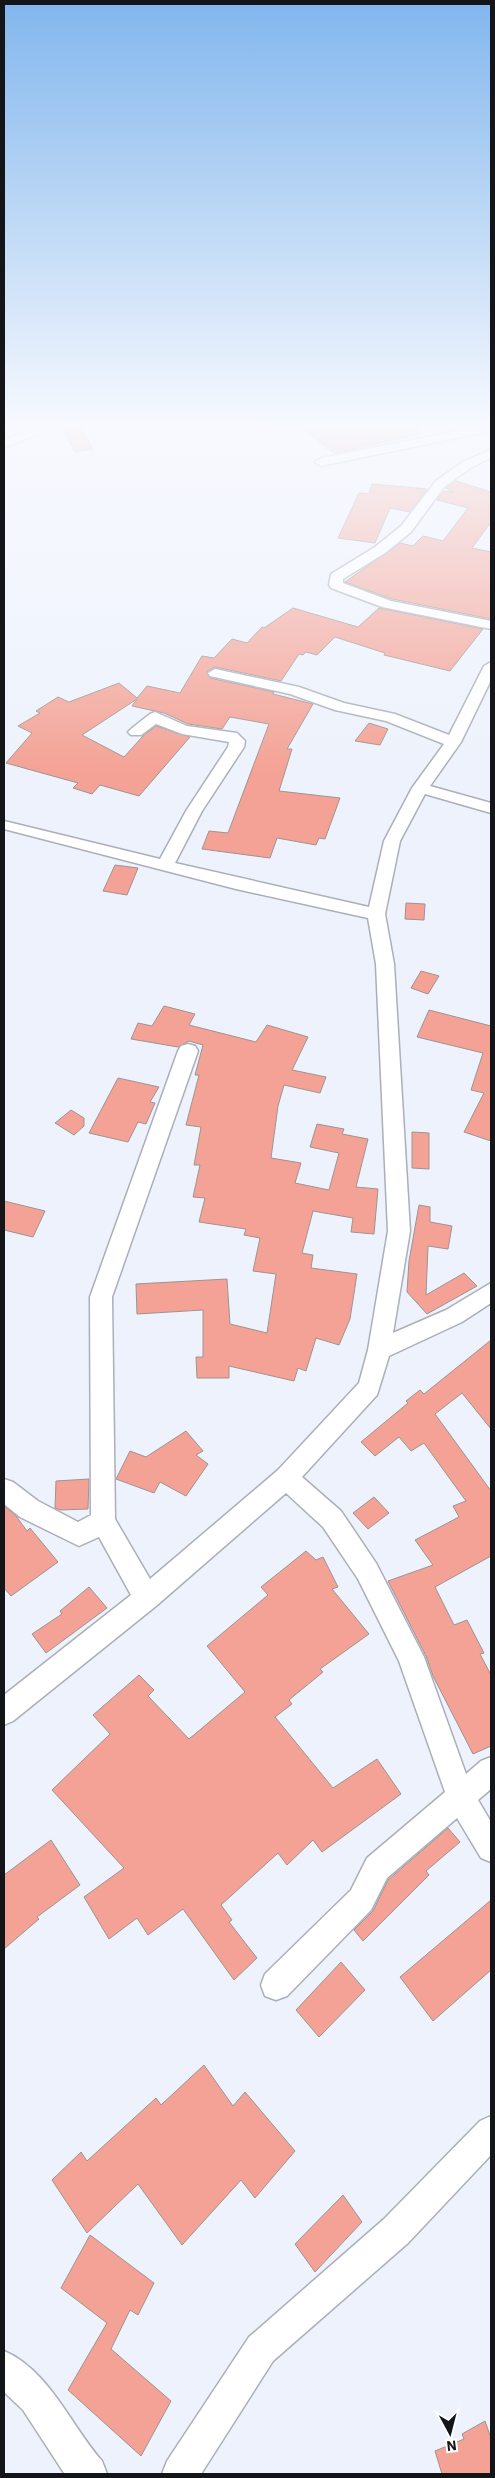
<svg xmlns="http://www.w3.org/2000/svg" width="495" height="2478" font-family="'IBM Plex Sans',sans-serif">
<rect width="100%" height="100%" fill="#edf2fc"/>
<!-- building -->
<path fill="#f4a295" stroke="#9e9391" d="M61,426H80L93,449L75,452Z
M299,426H420L421,434L334,453Z
M456,481L491,492V522L472,548L491,552V619L392,599L345,582L400,543L413,546L423,536L443,541L468,508L437,500L444,491L453,492L446,488Z
M372,484L427,489L410,512L390,508L375,543L338,538L359,493L369,494Z
M293,608L358,627L379,608L483,629L450,671L384,655L385,653L335,637L317,655L306,652L303,655L299,654L281,681L215,667L207,671L210,678L274,692L273,694L313,704L287,749H292L279,791L340,798L325,839L319,838L316,845L277,838L270,858L202,849L209,831L228,833L269,724L230,717L222,729L188,724L164,713L132,706L137,699L82,735L124,757L143,736L156,726L190,737L139,796L100,785L92,794L73,788L78,783L6,763L32,733L18,726L40,713L36,711L58,697L69,702L119,683L137,698L147,686L180,693L202,656L214,658L232,639L247,643L262,627L264,628Z
M369,723L388,729L380,745L355,741Z
M115,865L138,868L127,895L103,891Z
M406,903L425,904L424,920L405,919Z
M421,971L439,976L428,994L411,988Z
M164,1006L195,1014L189,1025L256,1042L267,1025L308,1037L292,1070L326,1077L320,1093L284,1085L278,1106L271,1158L301,1163L295,1183L329,1190L339,1153L310,1147L317,1124L344,1129L342,1134L368,1139L356,1187L378,1189L374,1234L351,1232L353,1218L313,1211L302,1253L313,1255L311,1268L357,1274L350,1319L339,1345L316,1338L306,1371L298,1368L294,1381L229,1366V1378H197L196,1357H203V1310L137,1314L136,1284L227,1279L230,1324L267,1333L276,1274L253,1271L260,1238L244,1235L246,1229L199,1222L205,1198L193,1197L200,1165H194L201,1127L186,1125L199,1075H195L203,1045L189,1041L178,1047L131,1039L138,1023L152,1026Z
M429,1010L491,1026V1141L464,1132L484,1093L471,1090L483,1053L417,1037Z
M118,1078L159,1087L150,1102L155,1103L146,1124L138,1122L128,1142L89,1133Z
M71,1110L84,1118V1126L74,1135L55,1123Z
M412,1132L429,1133V1169L412,1168Z
M4,1201L45,1211L33,1237L4,1230Z
M419,1205L430,1207V1222L452,1226L448,1249L428,1246L426,1295L464,1273L477,1286L427,1314L407,1292L409,1261Z
M491,1340V1429L462,1393L435,1414L491,1491V1556L435,1587L454,1625L467,1620L484,1653L480,1654L491,1675V1746L473,1754L433,1676L426,1656L388,1581L433,1565L415,1540L459,1517L453,1506L466,1501L424,1443L411,1451L399,1437L375,1456L361,1442L408,1403L406,1401L420,1390L424,1394Z
M186,1431L203,1451L196,1455L208,1464L186,1496L160,1482L154,1493L116,1479L130,1451L146,1457Z
M89,1479L88,1509L60,1510L55,1508L56,1481Z
M374,1497L389,1513L368,1529L353,1513Z
M4,1506L16,1516L27,1531L30,1528L58,1562L11,1596L4,1588Z
M306,1551L316,1560L323,1557L338,1587L332,1589L369,1634L320,1669L323,1672L289,1700L292,1704L275,1717L333,1788L377,1759L401,1794L322,1852L313,1840L287,1865L278,1853L221,1905L232,1920L229,1922L257,1958L234,1980L183,1909L148,1935L137,1918L109,1939L84,1897L124,1868L52,1790L110,1734L93,1715L139,1675L154,1690L148,1696L189,1739L245,1692L207,1646L268,1595L261,1587Z
M89,1587L107,1608L46,1653L32,1634L62,1614L60,1611Z
M448,1828L460,1842L426,1871L429,1875L363,1941L354,1930L373,1911L388,1880Z
M51,1840L80,1885L37,1917L39,1919L4,1949V1875Z
M491,1900V1970L433,2021L400,1977Z
M341,1962L365,1990L319,2037L296,2010Z
M204,2065L233,2106L245,2092L295,2151L255,2198L241,2180L182,2245L138,2184L87,2233L52,2180L81,2152L87,2161L156,2098L161,2105Z
M343,2195L362,2222L315,2272L295,2244Z
M90,2235L154,2283L138,2315L130,2310L111,2349L171,2401L141,2456L68,2390L107,2323L61,2288Z
M485,2421L491,2438V2474H442L435,2451L464,2439L462,2434Z"/>
<g fill="none" stroke-linecap="round" stroke-linejoin="round">
<!-- minor casing -->
<g stroke="#aaafb8" stroke-width="3">
<path id="minor" d="M40,426H57L4,448V440Z
M482,426H491V431L321,466L315,462L321,458Z
M491,450V458L472,467L444,487L411,532L385,553L343,579V583L391,601L491,621V629L382,607L331,588L329,585L331,574L375,547L401,526L436,481L464,461Z
M491,662V680L461,742L430,786L491,803V813L425,794L400,841L385,914L394,964L410,1231L393,1333L446,1310L491,1283V1303L462,1322L389,1356L377,1395L302,1477L341,1511L376,1563L424,1657L466,1774L481,1761L491,1757V1789L478,1800L491,1822V1862L481,1858L457,1818L387,1878L371,1910L287,1996L276,2000L265,1996L261,1985L265,1974L351,1890L367,1858L445,1792L399,1661L358,1579L323,1527L286,1493L156,1606L13,1721L4,1725V1695L131,1595L99,1537L79,1546L20,1517L4,1504V1479L13,1482L38,1501L78,1522L91,1515L90,1297L178,1051L181,1046L188,1044L195,1046L198,1051L112,1297L115,1519L150,1579L278,1470L359,1383L368,1350L388,1231L376,964L368,918L236,889L4,829V821L160,859L186,811L228,747L229,742L182,734L156,724L141,735H131L128,732L131,729L150,714L155,712L187,726L237,733L245,741L244,747L202,811L175,863L369,907L384,841L412,788L444,744L386,721L335,710L290,694L210,676L208,673L215,669L299,687L344,703L395,714L449,735L484,666Z
M491,2116V2155L408,2243L273,2361L201,2474H162L167,2461L249,2337L384,2219L480,2121Z
M4,2351C49,2370 71,2426 102,2461L107,2474L64,2473L23,2410L4,2392Z"/>
</g>
<!-- minor -->
<use href="#minor" fill="#fff" fill-rule="evenodd"/>
</g>
<!-- sky -->
<linearGradient id="sky" x2="0" y2="1"><stop stop-color="#81b6ed"/><stop offset="0.55" stop-color="#f7f9fe"/><stop offset="1" stop-color="#f7f9fe" stop-opacity="0"/></linearGradient>
<rect width="495" height="773" fill="url(#sky)"/>
<!-- border -->
<rect width="495" height="2478" fill="none" stroke="#131518" stroke-width="10"/>
<!-- north arrow -->
<g transform="translate(450 2433) rotate(173)" stroke="#ffffff" stroke-width="4" paint-order="stroke">
<path d="M0-4L9 19L0 12L-9 19Z" fill="#131518"/>
<text y="-8" font-size="14" font-weight="bold" text-anchor="middle" fill="#131518">N</text>
</g>
</svg>
